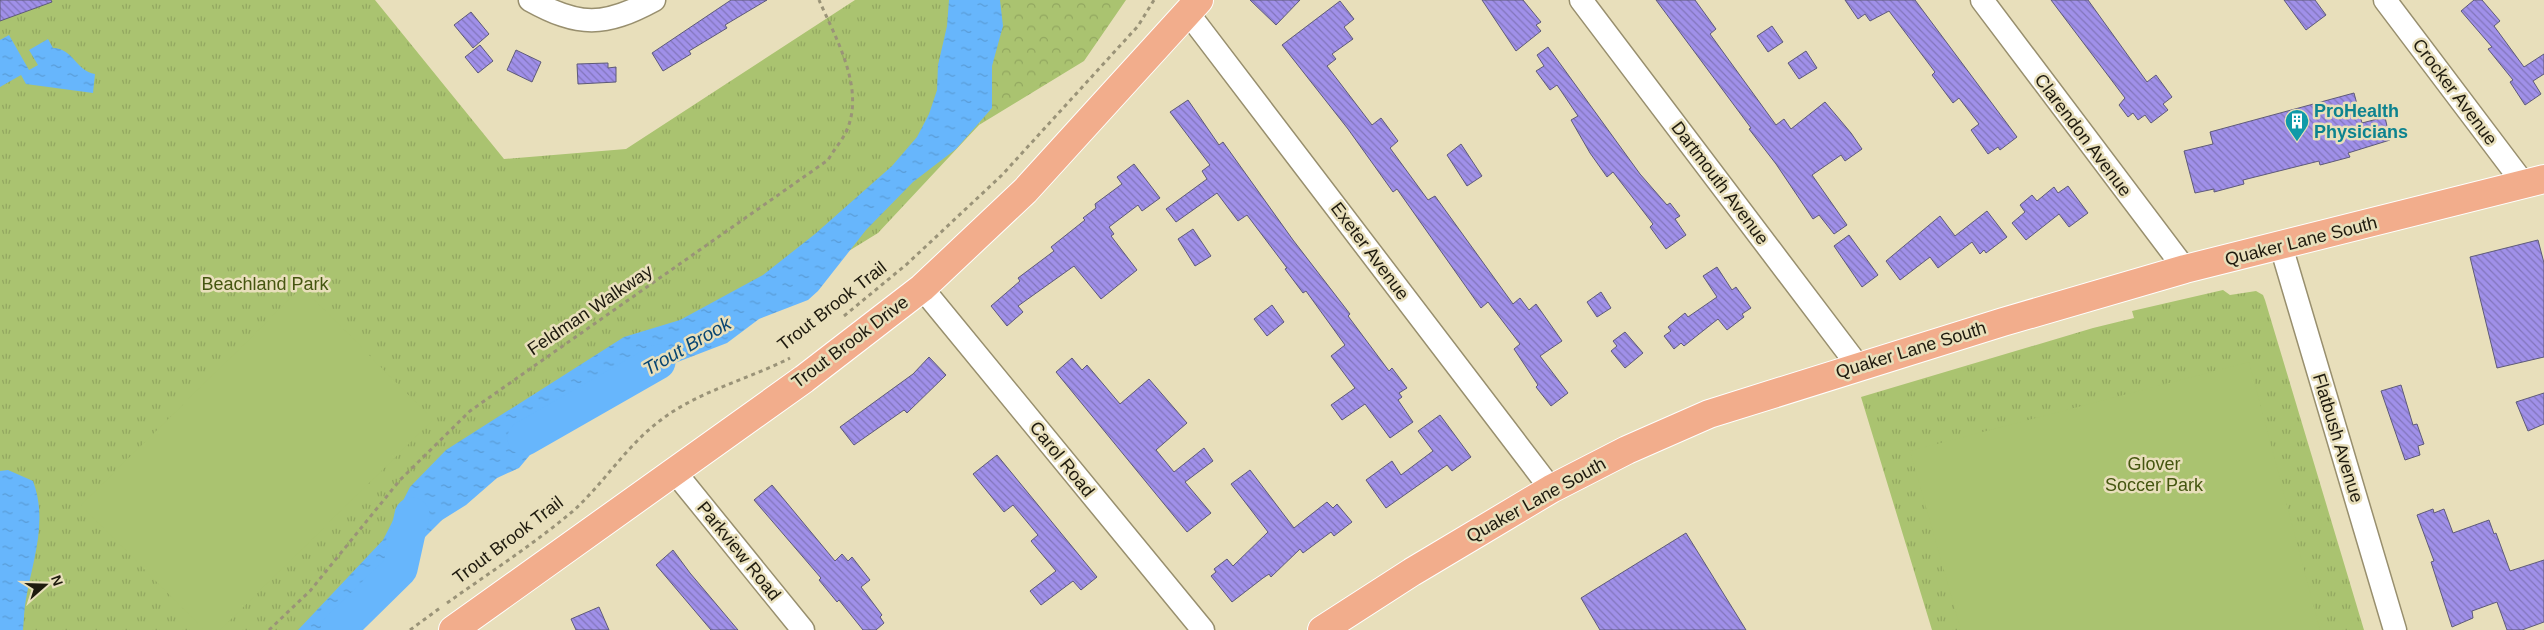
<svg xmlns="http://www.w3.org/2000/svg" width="2544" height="630" font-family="Helvetica,sans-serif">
<defs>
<pattern id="grass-tufts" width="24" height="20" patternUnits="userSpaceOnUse" patternTransform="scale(1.25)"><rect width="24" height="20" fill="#aac370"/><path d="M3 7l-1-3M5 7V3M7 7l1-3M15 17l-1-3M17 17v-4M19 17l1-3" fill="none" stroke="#92a760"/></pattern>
<pattern id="forest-crowns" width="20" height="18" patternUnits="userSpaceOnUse" patternTransform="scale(1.25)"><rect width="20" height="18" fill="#aac370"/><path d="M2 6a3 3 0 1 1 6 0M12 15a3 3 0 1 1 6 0" fill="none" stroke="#92a760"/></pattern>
<pattern id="water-ripples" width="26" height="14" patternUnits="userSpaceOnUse" patternTransform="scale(1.25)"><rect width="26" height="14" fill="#67b6fc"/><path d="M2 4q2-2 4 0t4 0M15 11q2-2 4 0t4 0" fill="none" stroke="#599cd7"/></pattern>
<pattern id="building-back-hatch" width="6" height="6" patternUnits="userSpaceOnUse" patternTransform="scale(1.25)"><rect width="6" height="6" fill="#a090e9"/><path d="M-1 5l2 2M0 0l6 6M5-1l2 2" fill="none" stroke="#8275bb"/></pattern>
</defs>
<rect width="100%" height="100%" fill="#e8dfbb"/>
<!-- grass -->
<path fill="url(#grass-tufts)" d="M0,0H375L504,159L626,149L855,0H986L990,78L979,125L878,233L550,435L418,499L401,572L342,630H0Z
M2223,290L2230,295L2256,291L2263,295L2265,300L2364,630H1932L1861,397L2093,328L2134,318L2132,311Z"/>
<!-- forest -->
<path fill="url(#forest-crowns)" d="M986,0H1126L1084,61L979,125L990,78Z"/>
<!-- garden -->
<path fill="#aac370" d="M302,287L433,420L220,630H204L81,505Z
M2249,362L2320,630H1961L1910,451Z"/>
<!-- water -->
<path fill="url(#water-ripples)" d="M949,0H1000L1003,26L992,66V108L956,149L913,182L866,230L818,291L808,300L759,319L727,343L615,386L580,403L550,431L519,468L497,478L466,505L442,520L423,539L342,630H298L383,540L410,487L446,450L624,337L680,320L763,275L815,234L892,166L917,137L929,114L937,90L938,65L947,26Z
M9,35L29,70L38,65L29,50L48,39L53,48C73,48 76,71 95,74L93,93L26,84L21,75L0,87V40Z
M8,470L33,481C48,521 33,559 26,599C24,609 24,620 23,630H0V471Z"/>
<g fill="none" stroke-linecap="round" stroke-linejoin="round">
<!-- river -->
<path stroke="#67b6fc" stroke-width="35" d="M525,438L658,362
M338,630L400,569L412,515"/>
</g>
<!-- building -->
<path fill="url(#building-back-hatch)" stroke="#5e5a78" d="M0,0H51L52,2L0,21Z
M731,0H767L725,25L727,28L689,51L691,54L663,71L652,53Z
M1250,0H1300L1276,25Z
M1482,0H1523L1541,22L1536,25L1541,31L1516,51Z
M1656,0H1695L1716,29L1710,34L1776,125L1784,119L1791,129L1825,102L1851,133L1862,149L1845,161L1841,155L1812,175L1847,225L1834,234L1819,215L1813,219L1776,164L1749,129L1751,128Z
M1845,0H1915L2017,137L2000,150L1998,147L1988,154L1971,130L1979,124L1959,98L1953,103L1932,75L1935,72L1889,11L1870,21L1865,14L1858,19Z
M2051,0H2088L2147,82L2156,75L2172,97L2163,104L2168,110L2151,123L2145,115L2138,120L2133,113L2128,117L2119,105L2125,98Z
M2284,0H2315L2326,15L2306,30Z
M2474,0H2482L2500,21L2494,26L2524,67L2544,54V74L2533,81L2541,94L2525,105L2510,82L2513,80L2488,49L2492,47L2461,11Z
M1340,1L1354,19L1344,27L1353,39L1332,54L1336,59L1327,66L1372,125L1381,118L1398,141L1390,148L1428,200L1435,196L1513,304L1520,298L1529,310L1536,304L1562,341L1540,356L1568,393L1551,406L1536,387L1538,385L1514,349L1520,344L1488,302L1481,308L1397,189L1393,192L1348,129L1282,45Z
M471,12L489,34L473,48L454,25Z
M1772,26L1783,42L1768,52L1757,36Z
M480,45L493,61L478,73L465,57Z
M1548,47L1640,174L1667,205L1670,203L1680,216L1675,219L1686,235L1666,249L1650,227L1653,224L1613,172L1607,177L1590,153L1571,120L1578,116L1557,85L1550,90L1536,71L1544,66L1537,55Z
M516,50L541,62L532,82L507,70Z
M1806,51L1817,68L1799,79L1788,63Z
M608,63V68L616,67V82L578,84L577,64Z
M2354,93L2362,123L2385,117L2390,140L2348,153L2350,157L2320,165L2319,161L2243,180L2244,184L2214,192V189L2195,193L2184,151L2213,144L2210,132Z
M1188,100L1219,145L1223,142L1293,240L1350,314L1348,316L1389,371L1392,368L1407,388L1399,393L1402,397L1398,400L1413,422L1390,438L1365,404L1342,420L1331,405L1355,388L1331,356L1345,345L1306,291L1303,293L1285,269L1287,268L1247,215L1238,221L1217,193L1176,222L1166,209L1207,179L1202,171L1210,165L1170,112Z
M1461,144L1482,176L1467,186L1447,155Z
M1134,164L1160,198L1142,211L1138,205L1109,227L1114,234L1111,236L1137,270L1101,299L1074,266L1018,306L1023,312L1007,326L991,306L1020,281L1018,278L1054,251L1051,247L1085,220L1083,218L1096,208L1095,204L1122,184L1117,177Z
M2068,186L2088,213L2069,227L2059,214L2026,240L2012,223L2025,212L2020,205L2032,195L2037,201L2054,187L2058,193Z
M1987,211L2007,237L1986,253L1984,250L1980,254L1972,242L1938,268L1930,257L1900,280L1886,261L1940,216L1955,236Z
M1193,229L1211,256L1195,266L1178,239Z
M1849,235L1878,275L1862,287L1834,246Z
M2538,240L2544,263V357L2497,368L2470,257Z
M1717,267L1732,290L1736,287L1751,308L1742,314L1744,317L1727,330L1718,319L1684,346L1681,343L1674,349L1664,336L1671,331L1668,327L1685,313L1688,317L1717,297L1703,276Z
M1601,292L1611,308L1597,317L1587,302Z
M1272,305L1284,322L1267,336L1254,319Z
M1625,332L1643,353L1625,368L1611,351L1617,346L1613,341Z
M929,357L946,375L907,413L904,410L854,445L840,427L913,374Z
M1072,358L1082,370L1087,365L1120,404L1149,379L1187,423L1156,450L1174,472L1204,448L1213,461L1185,482L1211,513L1187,532L1056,372Z
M2401,385L2413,425L2417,424L2424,444L2418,446L2420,455L2405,460L2381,391Z
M2544,393V424L2528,431L2516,402Z
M1440,415L1471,457L1452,471L1447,465L1386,508L1366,480L1392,461L1401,475L1433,451L1418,431Z
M997,455L1097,577L1081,590L1073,581L1041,605L1030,591L1056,571L1031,541L1038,535L1013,505L1004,512L973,474Z
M1250,470L1294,528L1327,502L1333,508L1337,504L1352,522L1334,536L1331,532L1303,553L1300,549L1271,577L1269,574L1263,578L1232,602L1211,576L1216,572L1214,569L1227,559L1233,566L1268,532L1231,484Z
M772,485L835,561L842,554L848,561L852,557L870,580L861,587L882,615L880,617L884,623L876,630H863L839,600L837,602L819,580L821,578L754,500Z
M2433,509L2434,513L2444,509L2453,533L2489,520L2494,534L2496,533L2510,571L2544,560V622L2522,630H2507L2497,602L2472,611L2473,618L2452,627L2431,562L2434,561L2417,515Z
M1686,533L1746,630H1600L1581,598Z
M673,550L690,573L738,630H711L656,565Z
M599,607L609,630H576L571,619Z"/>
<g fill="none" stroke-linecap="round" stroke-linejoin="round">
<!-- minor casing -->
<g stroke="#988f6e" stroke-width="25">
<path id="minor" d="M530,0C579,27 604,27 654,0
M1581,0L1859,367
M1982,0L2185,269
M2385,0L2524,184
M1188,13L1551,489
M2281,246L2395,630
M922,288L1203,630
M674,471L803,630"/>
</g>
<!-- major casing -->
<g stroke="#fff" stroke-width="30">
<path id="major" d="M453,630L804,379L922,288L1025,191L1199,0
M1322,630L1412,572L1551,489L1627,450L1709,414L2003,322L2185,269L2544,179"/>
</g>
<!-- path -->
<path stroke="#9a9378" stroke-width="3" stroke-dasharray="4 4" stroke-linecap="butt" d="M844,316L907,264L1002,175L1138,26L1154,0
M447,603C489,573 534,544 573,511C603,484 625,448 657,423C695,392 747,380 790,358
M269,630L310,591L400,480L470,411L828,160C833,151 840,143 845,134C867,91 836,39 819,0
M410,630L440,608"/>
<!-- minor -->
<use href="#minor" stroke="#fff" stroke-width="22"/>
<!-- major -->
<use href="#major" stroke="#f2ad8c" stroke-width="28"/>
</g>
<!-- icons -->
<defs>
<g id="building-pin" transform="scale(1.25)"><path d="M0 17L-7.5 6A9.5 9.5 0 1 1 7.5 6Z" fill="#0f9aa8" stroke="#e8dfbb"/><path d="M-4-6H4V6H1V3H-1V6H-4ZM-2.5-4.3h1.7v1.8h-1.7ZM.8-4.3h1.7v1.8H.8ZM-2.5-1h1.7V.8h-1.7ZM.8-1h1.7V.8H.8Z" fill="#fff"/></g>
</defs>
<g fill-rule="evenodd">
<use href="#building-pin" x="2297" y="121"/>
</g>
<g text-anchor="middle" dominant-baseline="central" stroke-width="5" stroke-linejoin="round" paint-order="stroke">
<!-- street labels -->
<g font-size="18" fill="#1e1a0e" stroke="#e8dfbb">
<text transform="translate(2455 92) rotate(53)">Crocker Avenue</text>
<text transform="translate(2083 135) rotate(53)">Clarendon Avenue</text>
<text transform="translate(1720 183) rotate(53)">Dartmouth Avenue</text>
<text transform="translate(2301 241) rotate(-14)">Quaker Lane South</text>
<text transform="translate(1370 251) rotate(53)">Exeter Avenue</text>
<text transform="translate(832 306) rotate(-38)">Trout Brook Trail</text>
<text transform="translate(590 310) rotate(-34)">Feldman Walkway</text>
<text transform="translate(850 342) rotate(-37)">Trout Brook Drive</text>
<text transform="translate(1911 350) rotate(-17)">Quaker Lane South</text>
<text transform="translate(2338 438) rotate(73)">Flatbush Avenue</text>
<text transform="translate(1062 459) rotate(51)">Carol Road</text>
<text transform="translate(1536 500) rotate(-29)">Quaker Lane South</text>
<text transform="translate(508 540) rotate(-37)">Trout Brook Trail</text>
<text transform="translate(739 551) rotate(51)">Parkview Road</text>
</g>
<!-- culture labels -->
<g font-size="18" font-weight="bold" fill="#0d838f" stroke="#e8dfbb" text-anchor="start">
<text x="2314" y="111">ProHealth<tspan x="2314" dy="21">Physicians</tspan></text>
</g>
<!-- park labels -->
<g font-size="18" fill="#455610" stroke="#e8dfbb">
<text x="265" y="284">Beachland Park</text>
<text x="2154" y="464">Glover<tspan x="2154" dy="21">Soccer Park</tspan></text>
</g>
<!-- water labels -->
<g font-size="19" font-style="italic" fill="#084572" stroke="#e8dfbb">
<text transform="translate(687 346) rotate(-30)">Trout Brook</text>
</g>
</g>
<!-- north arrow -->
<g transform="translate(45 585) rotate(70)" stroke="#e8dfbb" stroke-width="4" paint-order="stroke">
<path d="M0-4L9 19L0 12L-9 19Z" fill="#1e1a0e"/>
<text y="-8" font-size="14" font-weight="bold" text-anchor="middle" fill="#1e1a0e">N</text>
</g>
</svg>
